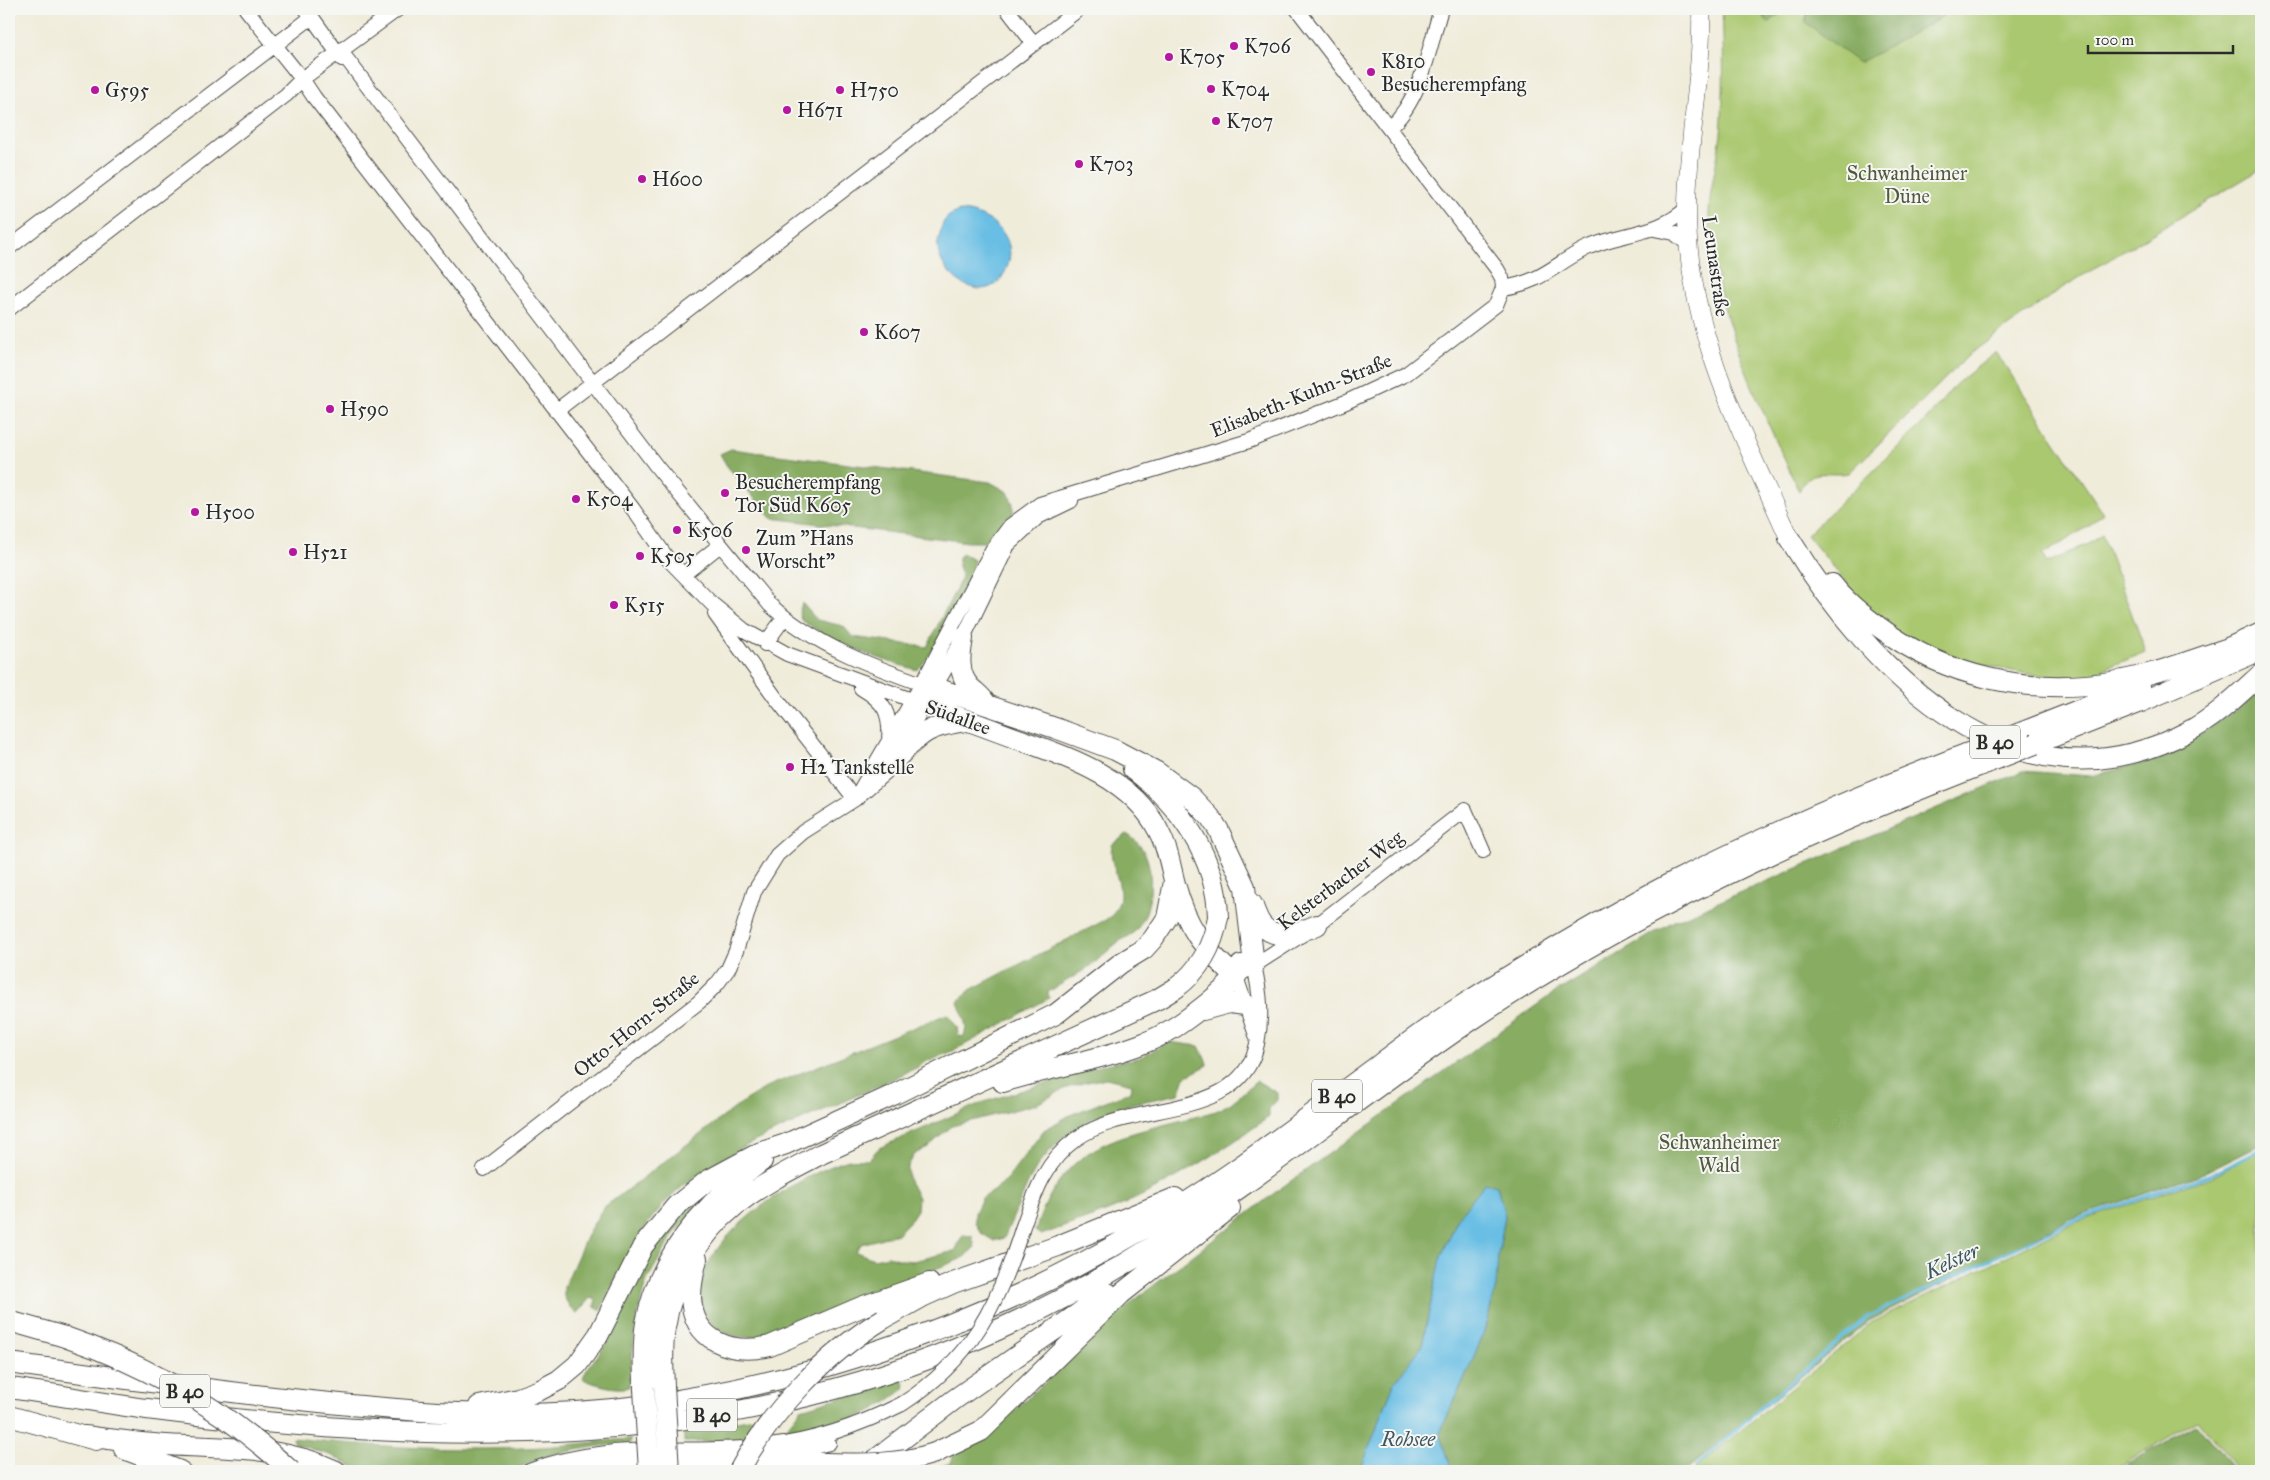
<svg xmlns="http://www.w3.org/2000/svg" width="2270" height="1480" font-family="'IM FELL Great Primer',serif">
<rect width="100%" height="100%" fill="#f6f6f2"/>
<filter id="ink" filterUnits="userSpaceOnUse"><feTurbulence type="fractalNoise" baseFrequency=".02" numOctaves="2"/><feDisplacementMap in="SourceGraphic" scale="10" xChannelSelector="R" yChannelSelector="G"/><feConvolveMatrix kernelMatrix="1 2 1 2 8 2 1 2 1" color-interpolation-filters="sRGB"/></filter>
<filter id="wash" filterUnits="userSpaceOnUse"><feTurbulence type="fractalNoise" baseFrequency=".0096" numOctaves="4" result="noise"/><feDisplacementMap in="SourceGraphic" scale="20" xChannelSelector="R" yChannelSelector="G"/><feGaussianBlur stdDeviation="1.12" result="paint"/><feColorMatrix in="noise" values="0 0 0 0 0 0 0 0 0 0 0 0 0 0 0 0 0 1.4 0 .05"/><feComposite in="paint" operator="in"/></filter>
<g filter="url(#wash)">
<rect width="100%" height="100%" fill="#f0ecda"/>
<!-- green -->
<path fill="#aac86f" stroke="#6a7a4d" d="M1722,9H1760L1768,23L1786,9H2261V169L2062,288L1971,353L1849,473C1826,477 1811,465 1799,491C1759,403 1715,317 1709,220C1708,195 1718,159 1721,134C1724,93 1724,50 1722,9Z
M1996,352L2103,513L2089,526L2042,555L2047,563L2094,541L2102,534L2146,652L2082,678L2033,675L1967,662L1912,644L1868,610L1807,535L1925,421L1956,384Z
M2261,1148V1471H2239L2198,1420L2111,1471H1697L1695,1468L1871,1323L2074,1223L2211,1177Z"/>
<!-- forest -->
<path fill="#87ac62" stroke="#596c46" d="M1760,9H1786L1768,23Z
M1808,9H1947L1942,17L1859,63L1805,22Z
M731,449L990,482L1008,492L1013,504V515L987,542H968L771,518L727,466L720,454Z
M963,554L974,560C971,582 934,656 917,670C876,659 837,644 801,620L799,613L802,603L817,620L843,626L853,637L927,647L962,577L958,562V557Z
M2261,693V1144L2199,1175L2071,1219L1869,1321L1685,1471H1452L1440,1433L1482,1338L1496,1287L1498,1256L1505,1216L1497,1186L1459,1216L1440,1259L1422,1346L1394,1383L1360,1471H930L950,1463L955,1452L990,1433L1132,1302L1281,1188L1548,997L1672,922L2023,771L2091,776L2165,757Z
M1127,834C1142,845 1147,853 1150,872C1152,891 1149,919 1133,933C1129,937 1122,939 1117,943C1109,949 1102,957 1094,963C1079,974 1063,983 1048,992L1049,998C1017,1016 985,1034 953,1051C942,1056 925,1060 918,1067C882,1084 846,1101 810,1116C752,1142 692,1167 652,1218C630,1246 616,1280 600,1311L594,1306L596,1300L590,1298L577,1313L571,1309L564,1297V1287L588,1233L603,1208L747,1099L771,1085L947,1014L957,1027L958,1035L963,1037C970,1027 961,1012 958,1002L970,990L1111,917C1115,910 1120,904 1120,895C1121,878 1108,863 1112,845Z
M1169,1042L1199,1046L1208,1065L1185,1077L1179,1094L1131,1104L1094,1117L1061,1139L1040,1162L1028,1183L1004,1238L994,1241L981,1233L975,1223V1213L982,1198L1002,1185L1044,1130L1070,1115L1131,1091L1132,1084L1106,1078L1083,1083L1064,1089L1037,1104L952,1126L928,1147L915,1154L908,1166V1179L918,1198L917,1210L909,1222L897,1234L861,1244L856,1252L874,1259L888,1256L902,1260L913,1261L955,1251L963,1235L972,1236L975,1247L963,1258C928,1273 891,1284 856,1299C826,1312 794,1330 761,1336C744,1339 724,1336 712,1324C705,1316 701,1307 701,1296C696,1238 800,1174 849,1160C855,1159 862,1160 868,1160L879,1148L981,1103L1107,1064L1139,1058Z
M1257,1081L1277,1093V1100L1269,1109V1117C1222,1151 1173,1182 1120,1206C1094,1217 1068,1225 1041,1235L1035,1231C1067,1132 1130,1137 1216,1111L1231,1103Z
M703,1196L702,1200L673,1235L647,1280L642,1296L635,1327L629,1387C618,1391 593,1384 583,1379C586,1366 599,1356 606,1344C612,1333 617,1321 622,1309C643,1264 660,1226 703,1196Z
M902,1379L905,1384L904,1389C895,1396 885,1403 875,1409C844,1425 812,1432 778,1438L801,1409Z
M754,1418L752,1427L743,1441L684,1442V1430Z
M2197,1424L2236,1471H2115Z
M293,1438C375,1447 460,1452 543,1447C572,1445 601,1441 630,1439V1444L600,1446L553,1454L510,1471H361L333,1456L294,1443Z"/>
<!-- water -->
<path fill="#67bee4" stroke="#497488" d="M961,211C996,214 1024,244 1002,277C982,306 941,276 938,249C937,245 939,238 940,234C942,220 948,214 961,211Z
M1485,1183L1497,1186L1505,1216L1498,1256L1496,1287L1482,1338L1440,1433L1452,1471H1360L1394,1383L1422,1346L1440,1259L1459,1216Z"/>
<g fill="none" stroke-linecap="round" stroke-linejoin="round">
<!-- stream -->
<path stroke="#67bee4" stroke-width="3" d="M1696,1466L1767,1402L1867,1317L2073,1221L2209,1175L2261,1149"/>
</g>
</g>
<g filter="url(#ink)">
<g fill="none" stroke-linecap="round" stroke-linejoin="round">
<!-- minor casing -->
<g stroke="#494845" stroke-width="16">
<path id="minor" d="M246,9L302,79L314,97L633,509L667,558L712,604L744,630L787,654L920,703
M306,9L342,59
M1007,9L1034,44
M338,52L346,58L657,467L770,605C816,646 873,667 931,687
M1390,127C1422,99 1429,47 1441,9
M1654,229L1674,233L1688,244
M9,248L312,17
M1503,288C1542,282 1552,266 1585,249C1619,232 1658,236 1687,208
M9,309L286,95L302,79L398,9
M556,411L1079,9
M684,574L720,545
M715,614L775,697L855,799
M765,644L784,618
M861,688C885,702 891,713 889,742
M855,799L922,684L992,550L1010,526L1040,504L1249,441L1346,402L1406,374L1496,305L1503,288L1502,278L1497,269L1297,9
M1256,1035L1236,977L1317,925L1465,810L1483,851
M484,1169L699,1002L717,984L728,969L736,951L754,892L777,855L803,832L855,799L886,772L963,638L1008,545L1038,517L1071,501
M1022,1229C1034,1195 1045,1161 1076,1139C1131,1099 1240,1123 1257,1044C1263,1016 1260,992 1254,965
M779,1456L829,1443
M529,1471C607,1440 688,1455 769,1446C816,1441 860,1425 902,1404
M566,1471L621,1463L738,1460"/>
</g>
<!-- major casing -->
<g stroke="#494845" stroke-width="19">
<path id="major" d="M1701,9C1703,76 1687,142 1687,209C1686,328 1742,432 1789,538"/>
</g>
<!-- highway casing -->
<g stroke="#494845" stroke-width="22">
<path id="highway" d="M1789,538C1872,674 2015,822 2187,732C2215,718 2238,695 2261,674
M1832,584C1845,601 1861,614 1879,627C1947,678 2029,695 2112,682C2152,676 2191,660 2229,648
M963,638C960,655 957,673 970,687C976,693 982,696 986,704
M2217,653L2261,633
M936,688L1058,729L1115,750L1157,772L1191,797L1210,817L1218,829L1245,887L1254,965
M926,705C956,716 985,727 1015,738C1067,757 1131,777 1158,830C1168,848 1170,865 1175,884C1187,928 1202,947 1236,977
M2020,733L2140,686
M2035,744L2141,702L2261,650
M895,760C922,732 928,726 967,721
M1133,769C1179,804 1217,858 1218,917
M1252,904C1255,911 1257,919 1262,925C1276,942 1301,932 1317,925
M1203,1010L1229,1003L1246,1005
M1003,1082C1049,1067 1099,1061 1144,1043C1168,1034 1189,1018 1209,1002C1222,991 1235,981 1241,965
M697,1259C694,1271 691,1285 691,1297C693,1342 732,1355 770,1346L861,1307L929,1283
M883,1319L924,1296L953,1283L1058,1246L1175,1198
M9,1321L65,1337
M9,1363C94,1375 179,1386 264,1396C389,1410 513,1423 639,1406C853,1377 1055,1295 1232,1172C1282,1137 1331,1100 1380,1064C1405,1045 1431,1025 1458,1008C1527,964 1598,921 1671,883C1770,833 1872,790 1976,750
M664,1386C663,1366 662,1348 665,1328C671,1282 700,1234 736,1205C762,1184 792,1169 821,1154L1158,999L1176,988
M9,1388C55,1394 101,1403 147,1409C418,1443 698,1454 956,1348C1026,1319 1093,1285 1157,1244C1266,1174 1366,1091 1473,1019C1632,912 1806,833 1984,764
M644,1389C644,1367 642,1345 646,1323C659,1254 707,1201 762,1161
M479,1406L518,1398L540,1390L559,1380L577,1365L599,1334L643,1246L676,1206L707,1181L759,1153L786,1144L893,1095L1056,1014L1121,963L1144,949L1153,939L1167,918L1174,882
M9,1416L96,1440
M84,1436C112,1439 139,1444 167,1445C226,1449 283,1445 336,1471
M124,1449L180,1471
M935,1453L981,1431L1121,1294L1230,1208
M729,1461L826,1463
M862,1470L955,1399L1108,1293"/>
</g>
<!-- minor -->
<use href="#minor" stroke="#fff" stroke-width="14"/>
<!-- major -->
<use href="#major" stroke="#fff" stroke-width="18"/>
<!-- highway -->
<use href="#highway" stroke="#fff" stroke-width="20"/>
<!-- minor-bridge casing -->
<g stroke="#494845" stroke-width="16" stroke-linecap="butt">
<path id="minor-bridge" d="M902,1404C971,1360 998,1305 1022,1229"/>
</g>
<!-- highway-bridge casing -->
<g stroke="#494845" stroke-width="22" stroke-linecap="butt">
<path id="highway-bridge" d="M1976,750L2020,733
M1984,764L2035,744
M1176,988C1200,970 1213,946 1218,917
M65,1337C150,1366 225,1410 291,1471
M664,1386L669,1471
M644,1389L649,1471
M826,1463C864,1464 899,1465 935,1453
M739,1471C771,1411 824,1355 883,1319"/>
</g>
<!-- minor-bridge -->
<use href="#minor-bridge" stroke="#fff" stroke-width="14"/>
<!-- highway-bridge -->
<use href="#highway-bridge" stroke="#fff" stroke-width="20"/>
</g>
</g>
<!-- markers -->
<g fill="#b5179e" stroke="#f6f6f2" stroke-width="2">
<circle cx="1234" cy="46" r="5"/>
<circle cx="1169" cy="57" r="5"/>
<circle cx="1371" cy="72" r="5"/>
<circle cx="1211" cy="89" r="5"/>
<circle cx="95" cy="90" r="5"/>
<circle cx="840" cy="90" r="5"/>
<circle cx="787" cy="110" r="5"/>
<circle cx="1216" cy="121" r="5"/>
<circle cx="1079" cy="164" r="5"/>
<circle cx="642" cy="179" r="5"/>
<circle cx="864" cy="332" r="5"/>
<circle cx="330" cy="409" r="5"/>
<circle cx="725" cy="493" r="5"/>
<circle cx="576" cy="499" r="5"/>
<circle cx="195" cy="512" r="5"/>
<circle cx="677" cy="530" r="5"/>
<circle cx="746" cy="550" r="5"/>
<circle cx="293" cy="552" r="5"/>
<circle cx="640" cy="556" r="5"/>
<circle cx="614" cy="605" r="5"/>
<circle cx="790" cy="767" r="5"/>
</g>
<g text-anchor="middle" dominant-baseline="central" stroke-width="4" stroke-linejoin="round" paint-order="stroke">
<!-- shield labels -->
<g fill="#f6f6f2" stroke="#686867" stroke-width="1">
<rect x="1970" y="725.5" width="50" height="33" rx="4"/>
<rect x="1312" y="1079.5" width="50" height="33" rx="4"/>
<rect x="160" y="1374.5" width="50" height="33" rx="4"/>
<rect x="687" y="1398.5" width="50" height="33" rx="4"/>
</g>
<g font-size="19" font-weight="bold" fill="#2b2b2b">
<text x="1995" y="742">B 40</text>
<text x="1337" y="1096">B 40</text>
<text x="185" y="1391">B 40</text>
<text x="712" y="1415">B 40</text>
</g>
<!-- poi labels -->
<g font-size="20" fill="#2b2b2b" stroke="#f6f6f2" text-anchor="start">
<text x="1244" y="46">K706</text>
<text x="1179" y="57">K705</text>
<text x="1381" y="61">K810<tspan x="1381" dy="23">Besucherempfang</tspan></text>
<text x="1221" y="89">K704</text>
<text x="105" y="90">G595</text>
<text x="850" y="90">H750</text>
<text x="797" y="110">H671</text>
<text x="1226" y="121">K707</text>
<text x="1089" y="164">K703</text>
<text x="652" y="179">H600</text>
<text x="874" y="332">K607</text>
<text x="340" y="409">H590</text>
<text x="735" y="482">Besucherempfang<tspan x="735" dy="23">Tor Süd K605</tspan></text>
<text x="586" y="499">K504</text>
<text x="205" y="512">H500</text>
<text x="687" y="530">K506</text>
<text x="756" y="538">Zum "Hans<tspan x="756" dy="23">Worscht"</tspan></text>
<text x="303" y="552">H521</text>
<text x="650" y="556">K505</text>
<text x="624" y="605">K515</text>
<text x="800" y="767">H2 Tankstelle</text>
</g>
<!-- park labels -->
<g font-size="20" fill="#515a3f" stroke="#f6f6f2">
<text x="1907" y="173">Schwanheimer<tspan x="1907" dy="23">Düne</tspan></text>
<text x="1719" y="1142">Schwanheimer<tspan x="1719" dy="23">Wald</tspan></text>
</g>
<!-- street labels -->
<g font-size="20" fill="#2b2b2b" stroke="#f6f6f2">
<text transform="translate(1716 266) rotate(82)">Leunastraße</text>
<text transform="translate(1301 395) rotate(-22)">Elisabeth-Kuhn-Straße</text>
<text transform="translate(958 717) rotate(20)">Südallee</text>
<text transform="translate(1340 880) rotate(-37)">Kelsterbacher Weg</text>
<text transform="translate(636 1024) rotate(-39)">Otto-Horn-Straße</text>
</g>
<!-- water labels -->
<g font-size="21" font-style="italic" fill="#3d5762" stroke="#f6f6f2">
<text transform="translate(1952 1261) rotate(-25)">Kelster</text>
<text x="1408" y="1439">Rohsee</text>
</g>
</g>
<!-- margin -->
<rect width="2270" height="1480" fill="none" stroke="#f6f6f2" stroke-width="30"/>
<!-- scale -->
<path d="M2088 45v8h145v-8" fill="none" stroke="#2b2b2b" stroke-width="2.5"/>
<text x="2095" y="45" font-size="15" fill="#2b2b2b" stroke="#f6f6f2" stroke-width="4" paint-order="stroke">100 m</text>
</svg>
